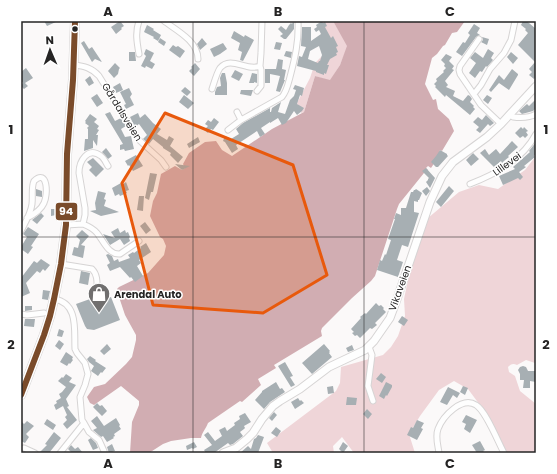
<svg xmlns="http://www.w3.org/2000/svg" width="557" height="474" font-family="Poppins,sans-serif">
<rect width="100%" height="100%" fill="#fbf9f9"/>
<!-- green -->
<path fill="#efd5d8" d="M320,21H333L348,46L340,65L330,81L315,76L304,112L301,113L297,103L310,78L315,63L330,48L322,24Z
M536,156V364L535,363L526,360L517,365C513,363 511,364 508,367L509,372L515,376L520,391L536,404V453H508L502,447L488,416L468,389L454,381L439,390L420,416L409,434L415,453H354L342,437L333,446L334,453H273L267,443L336,391L340,383L341,367L383,355L391,347L398,336L405,316L404,299L408,280L428,218L459,192L479,185L498,189L525,170Z"/>
<!-- water -->
<path fill="#d1adb2" d="M333,21H465L457,32L452,33L445,45L443,46L437,54L432,58L425,84L433,100L436,99L438,109L449,119L454,131L442,151L440,150L437,159L431,168L428,166L426,168L428,170L424,173L399,204L397,209L375,276L371,281L352,298L322,328L321,331L322,336L274,365L276,368L258,379L261,385L242,402L240,401L208,423C206,429 202,432 201,438H191L171,441L163,444L149,453H130L132,422L139,405V401L121,386L94,405L90,403L87,397L94,387L105,384L126,364L132,357L136,340V335L125,315L120,300L117,289L119,287L148,273L164,255L166,246L163,239L160,237L150,216L153,201L157,193L161,174L175,166L182,170L185,168L183,164L189,153L205,142L216,141L222,150L232,156L272,129L304,112L315,76L330,80L340,65L347,46Z"/>
<!-- building -->
<path fill="#a7afb3" fill-rule="evenodd" d="M44,21H58L47,26Z
M120,21L124,26L121,28L122,29L116,34L111,27Z
M322,21L323,23L325,22L327,26L325,27L326,29L331,38L333,36L338,46L336,47L338,52L336,53L337,55L330,59L327,65H329L326,74L324,73V75L316,72V71L297,66L299,56L302,57L306,47L301,46L302,27H311V41L321,34L319,30L316,32L314,29L317,27L316,25ZM319,46L322,55L320,61H319L318,63L308,59L310,51Z
M523,21H526L529,23L536,29V77L534,79L529,75L532,72L529,69L535,62L518,45L528,33L525,30L526,29L521,25Z
M293,22L294,23V29L286,39H284L280,36L283,34L278,29L281,26L286,30L289,25L291,23L292,24Z
M474,24L480,28L477,33L480,35L476,37L462,56L456,52L463,42L465,43L470,35L468,33Z
M147,25L154,29L153,30L161,35L158,41L153,38L154,37L144,32Z
M234,31L244,37L245,35L254,40L243,61L240,60L242,52L238,50L240,43L231,38Z
M482,37L489,39L487,45L481,42L483,40Z
M160,38L166,42L164,46L158,42Z
M202,38L207,44L200,50L197,44Z
M84,41L89,49L92,47L102,62L95,59L92,62L81,43Z
M276,42L282,43L280,50L274,49Z
M223,43L227,49L220,54L214,57L210,49Z
M173,45L176,47L178,46L185,51L180,58L169,50Z
M146,49L154,53L150,61L155,64L152,69L146,66L145,68L141,66L146,56L144,54Z
M488,49L494,53L491,58L493,60L487,67L486,66L482,72L480,71L475,78L469,73L476,63L470,58L475,52L483,58Z
M286,51L292,52L291,58L284,56Z
M129,52H135L136,61H129Z
M511,52L518,58L513,64L507,57Z
M446,54L452,57L449,61L454,66L452,69L454,70L445,81L448,85L446,87L455,91L453,96L463,101L468,95L470,96L472,99L470,102L474,106L473,107L475,109L470,115L446,95L445,97L435,87L436,86L434,84L437,81L436,79L444,72L443,71L446,68L444,66L445,64L441,60Z
M278,59L283,60L282,69L286,70L284,80H285L280,92L276,91L280,76L270,74V83H265V69H276Z
M115,63L120,68L119,69L118,74L114,78L108,71Z
M195,63L200,69L194,76L189,71L192,68L191,67Z
M26,68L33,78L25,83L28,86L24,89L21,86L23,83L21,80V72Z
M512,69L518,74V75L509,90L499,83L491,92L489,90L499,75L504,80Z
M235,70L243,74L239,81L231,77Z
M222,73H225L227,83V95H215V92L217,87L221,86L220,78Z
M252,73L257,74V83L254,82V83H249Z
M90,76L94,83L89,86L85,80Z
M120,83L123,90L116,93L113,87Z
M295,85L304,88L302,96L300,95L297,104L304,108L302,111L297,115L294,111L286,123L282,125L278,118L270,123V122L261,128L265,134L260,137L257,131L236,145L238,149L232,153L225,142L223,141L225,136L231,139L239,134L236,129L243,123L270,108V112H271L272,108L281,102L278,112L285,114L290,100L294,96L296,90L293,89Z
M185,87L191,92L187,96L181,91Z
M129,88L132,94L130,97L134,105L126,109L124,105L126,104L120,92Z
M241,90H253L251,96L240,94Z
M97,94L103,103L97,107L91,98Z
M184,95L194,103L188,109L179,102Z
M487,95L492,98L488,104L483,100Z
M536,99V108L533,111L522,114L519,111L527,104L529,106Z
M110,112L115,121L121,118L126,126L121,129L125,137L131,136L134,149L125,151L124,149L120,150V145L123,144L105,114Z
M138,113L140,118L145,114L153,123L161,129L157,134L167,140L169,136L174,139L170,146L183,157L178,163L170,155L171,153L163,148V147L153,139L149,144L143,139L147,135L139,124L135,127L130,117Z
M90,114L97,119L94,122L99,126L97,129L99,130L96,135H98L97,146L93,140V148L84,151L85,139H88V129L87,128L89,126L85,123L86,122L85,121Z
M486,115L494,123L490,126L488,124L480,133L476,130L479,127L473,122L478,117L482,120Z
M214,118L219,122L213,130L211,129L208,133L204,130L208,126L205,124L208,120L211,122Z
M521,127L523,129L524,127L528,131L526,132L528,135L525,138L523,136L520,138L515,133Z
M198,137L200,142L189,148L187,144Z
M512,141L518,147L508,156L509,157L504,161L502,163L501,161L494,167L480,153L485,149L489,155L496,149L500,154Z
M536,142V153L534,156L535,157L524,166L526,167L519,172L523,177L520,180L518,178L503,185L499,176L515,169L513,167L530,152L529,151Z
M106,148L112,156L108,159L102,152Z
M440,150L447,154V155L448,156L438,167H436L431,162L436,156Z
M473,153L479,159L471,166L466,160Z
M136,155L143,166L133,171L129,165L128,166L125,161Z
M93,158L104,169L96,177L89,170L92,167L87,162Z
M175,164L190,166L182,170Z
M426,168L435,178L430,188L426,182L428,180V179L429,178L422,171Z
M150,173L157,174L153,192H151L149,200L145,198Z
M126,182L129,190L126,191L127,193L120,196L119,194L115,196L112,188L121,183L122,185Z
M449,186L454,191L441,207L436,202Z
M427,187L430,191L426,196L422,191Z
M36,189L42,191V197L36,196Z
M416,189L422,193L419,200H418V202L414,201V212L419,213L408,247L402,245L397,260L403,262L398,277L377,270L380,260L382,261L385,254L386,255L391,240L388,239L395,219H394L396,213L401,215V208H406L411,192H413L414,190H415Z
M98,191L106,193L104,199L106,200L104,206L119,212L101,216L90,211L96,210L95,203Z
M139,196H144L143,211L137,210Z
M51,209H56V215L51,216Z
M41,213L44,216L37,224L32,220Z
M145,222L151,230L146,234L140,226Z
M28,227L39,234L31,246L33,247L28,254L21,249V247L27,237L23,234Z
M118,228L120,233L125,230L126,233L128,232L130,237L129,238L130,241L124,245L120,239L110,245L103,234L115,238L111,232Z
M82,230L89,236L81,245L85,246L83,258L72,255L74,247L78,248L80,240L76,236Z
M146,243L151,252L139,260L141,263L137,266L143,276L135,282L131,277L130,278L120,267L110,271L107,265L110,263L106,255L108,254L112,256L114,261L118,259L119,262L130,258L128,255L133,252L134,253L141,248L140,247Z
M41,259L50,265L45,271L43,269L40,273L37,271L26,283L30,293L21,297V278L34,261L37,263Z
M81,271L90,273L88,285L79,283Z
M43,290L50,291L48,300L42,299Z
M111,297L120,320L94,330L87,329L85,326L76,304L90,299L92,304Z
M376,303L379,306L381,305L384,308L383,309L386,312L375,323L377,325L372,329L370,328L360,338L357,335L355,336L352,333L354,332L351,329L361,318L360,317L365,313L366,314Z
M25,306H32V310L25,311Z
M402,316L408,320L404,326L398,322Z
M25,319H35L34,327L24,326Z
M59,329L64,331L62,337L57,336Z
M59,340L64,344L60,350L55,346Z
M107,344L111,349L104,355L100,351Z
M324,344L330,351L329,352L330,353H329L332,357L312,374L302,363Z
M352,345L354,350L348,352L346,348Z
M66,352L73,357L72,359L73,360L70,364L69,363L67,366L60,362Z
M90,356L96,360L95,361L106,368L102,373L101,372L98,376L91,371L94,366L89,362L87,359Z
M285,362L293,376L290,377L295,385L291,387L278,366Z
M523,366L526,367L528,371H536V382L530,381V388H523L524,380H520V374L518,370L520,367Z
M381,373L386,377L382,383L376,379Z
M66,374L72,378L69,382L76,385L66,399L69,406L67,407L77,420L67,429L63,424L67,420L65,417L67,415L63,406L56,410L54,405L57,403L56,401L61,398L59,394L62,392L66,387L58,381L62,377L63,378Z
M276,382L280,389L282,388L285,392L270,402L264,409L255,400L262,392V391Z
M386,382L392,385V387L387,396L386,395L384,399L379,396Z
M333,386L334,393L328,394L327,387Z
M463,386L468,388L465,395L460,392Z
M448,387L460,393L457,398L453,395L447,405L440,402Z
M347,397L357,398L356,405H346Z
M298,398L300,401L301,400L304,403L295,409L291,402Z
M97,403L100,406L102,405L107,411L102,416L93,407Z
M367,409L372,414L368,419L363,414Z
M274,412L277,415L272,421L269,418Z
M245,413L251,422L244,426L245,428L244,429L240,432L243,436L233,444L230,445L228,443L214,453H206L204,450L212,445L204,435L208,432L215,441L222,436L219,430L225,427L227,431L235,425L234,423L240,419L239,416Z
M466,415L477,420L470,433L464,429L466,424L462,422Z
M97,416L104,426L116,418L120,425L119,426L121,429L114,434L115,436L113,437L114,438L107,442L103,436L101,437L93,430L97,428L91,421Z
M47,419L56,425L53,430L44,424Z
M417,420L424,423L421,428L423,429L417,440L407,435L411,427L413,428Z
M21,421L24,424L27,421L34,426L26,434L29,437L25,443L21,441Z
M276,427L281,431L277,437L271,433Z
M54,432L61,438L49,453H39L47,445L45,444Z
M258,435L264,437L258,453H240L248,446L251,449L254,439L256,438Z
M91,438L96,443L98,448L93,450L88,440Z
M480,441L485,450L483,451L485,453H477L472,445Z
M194,442L197,447L193,449L192,448L187,450L186,446Z
M343,442L348,446L343,453L339,449Z
M112,444L115,451L109,453L107,447Z
M71,445L75,449L78,447L83,453H70L71,452L68,449Z"/>
<g fill="none" stroke-linecap="round" stroke-linejoin="round">
<!-- minor casing -->
<g stroke="#d6d4d4" stroke-width="7">
<path id="minor" d="M139,21C135,32 137,43 139,54
M164,21C176,30 198,41 198,59
M479,39L460,66L459,70L460,74L481,105L501,124
M74,65C84,66 92,68 99,76L139,140L161,160L166,167
M212,89C214,83 217,72 220,68C231,55 247,72 260,66L261,53L262,21
M257,91L261,86V70L260,66
M474,94L481,85L490,69L504,53L511,40L515,21
M237,112L241,120
M511,114L513,117C521,118 529,118 536,114
M228,130L241,120L282,97C287,91 288,84 290,77C295,58 299,41 298,21
M470,184C496,174 522,160 536,134
M83,224C88,226 93,228 97,233C103,240 108,255 120,254L139,241
M66,225L83,224L85,215V208L79,173C79,161 88,146 101,156C104,158 106,163 108,166
M21,231C25,223 31,213 32,204C33,196 31,188 34,181C48,168 48,195 44,203C41,210 33,215 27,218
M61,264L92,269C98,275 97,283 97,291
M54,299C79,303 74,331 75,349L77,353L85,363L88,374L85,385L80,397L82,420L84,423L60,453
M21,314L27,315L44,313
M369,347L372,355L368,386L373,401
M84,423L89,432L99,440L104,451
M24,448L35,453
M439,453C438,445 435,437 438,429C443,416 462,396 476,405C486,411 498,442 504,453"/>
</g>
<!-- secondary casing -->
<g stroke="#d6d4d4" stroke-width="9">
<path id="secondary" d="M223,453L236,448L247,439L253,433L262,419L273,406L280,401L300,389L329,367L365,350L374,341L390,318L396,302L430,202L442,176L453,162L487,137L501,124L536,86"/>
</g>
<!-- primary casing -->
<g stroke="#d6d4d4" stroke-width="10">
<path id="primary" d="M21,395L44,335L50,316L54,299L61,264L66,225L67,154L73,80L75,21"/>
</g>
<!-- minor -->
<use href="#minor" stroke="#fefefe" stroke-width="5"/>
<!-- secondary -->
<use href="#secondary" stroke="#fefefe" stroke-width="7"/>
<!-- primary -->
<use href="#primary" stroke="#fefefe" stroke-width="8"/>
<!-- bus-1 casing -->
<g stroke="#fff" stroke-width="9">
<path id="bus-1" d="M21,395L44,335L50,316L54,299L61,264L66,225L67,154L73,80L75,21"/>
</g>
<!-- bus-1 -->
<use href="#bus-1" stroke="#7a4b2a" stroke-width="6"/>
</g>
<!-- marked area -->
<path fill="#e8590c" fill-opacity="0.2" stroke="#e8590c" stroke-width="3" stroke-linejoin="round" d="M165,113L293,165L327,275L263,313L153,305L122,183Z"/>
<!-- grid -->
<path fill="none" stroke="#252424" stroke-width="1" stroke-opacity="0.55" d="M193,21V453M364,21V453M21,237H536"/>
<!-- icons -->
<defs>
<g id="shop-pin" transform="scale(1.15)"><path d="M0 17L-7.5 6A9.5 9.5 0 1 1 7.5 6Z" fill="#706f6f" stroke="#fff"/><path d="M-5-2.5h2.3a2.7 3.5 0 0 1 5.4 0H5L5.5 6h-11ZM-1.5-2.5h3a1.5 2.3 0 0 0-3 0Z" fill="#fff"/></g>
</defs>
<g fill-rule="evenodd">
<use href="#shop-pin" x="99" y="294"/>
</g>
<!-- markers -->
<circle fill="#252424" stroke="#fff" stroke-width="1.5" cx="75" cy="29" r="3.5"/>
<g text-anchor="middle" dominant-baseline="central" stroke-width="3" stroke-linejoin="round" paint-order="stroke">
<!-- street labels -->
<g font-size="10" fill="#252424" stroke="#fff">
<text transform="translate(122 112) rotate(58)">Gårdalsveien</text>
<text transform="translate(507 164) rotate(-36)">Lillevei</text>
<text transform="translate(400 288) rotate(-70)">Vikaveien</text>
</g>
<!-- poi labels -->
<g font-size="10" font-weight="bold" fill="#252424" stroke="#fff" text-anchor="start">
<text x="114" y="294">Arendal Auto</text>
</g>
</g>
<rect stroke="#fff" stroke-width="1.5" x="55" y="202" width="23" height="19" rx="4" fill="#7a4b2a"/>
<g font-size="11" text-anchor="middle" font-weight="bold" fill="#fff">
<text x="66" y="215">94</text>
</g>
<!-- border -->
<rect width="557" height="474" fill="none" stroke="#ffffff" stroke-width="44"/>
<!-- north arrow -->
<g transform="translate(50 50) rotate(358)" stroke="#ffffff" stroke-width="3" paint-order="stroke">
<path d="M0-3L7 15L0 10L-7 15Z" fill="#252424"/>
<text y="-6" font-size="11" font-weight="bold" text-anchor="middle" fill="#252424">N</text>
</g>
<rect x="22" y="22" width="513" height="430" fill="none" stroke="#252424" stroke-width="1.5"/>
<g font-size="13" text-anchor="middle" font-weight="bold" fill="#252424">
<text x="108" y="16">A</text>
<text x="278" y="16">B</text>
<text x="450" y="16">C</text>
<text x="11" y="134">1</text>
<text x="546" y="134">1</text>
<text x="11" y="349">2</text>
<text x="546" y="349">2</text>
<text x="108" y="468">A</text>
<text x="278" y="468">B</text>
<text x="450" y="468">C</text>
</g>
</svg>
